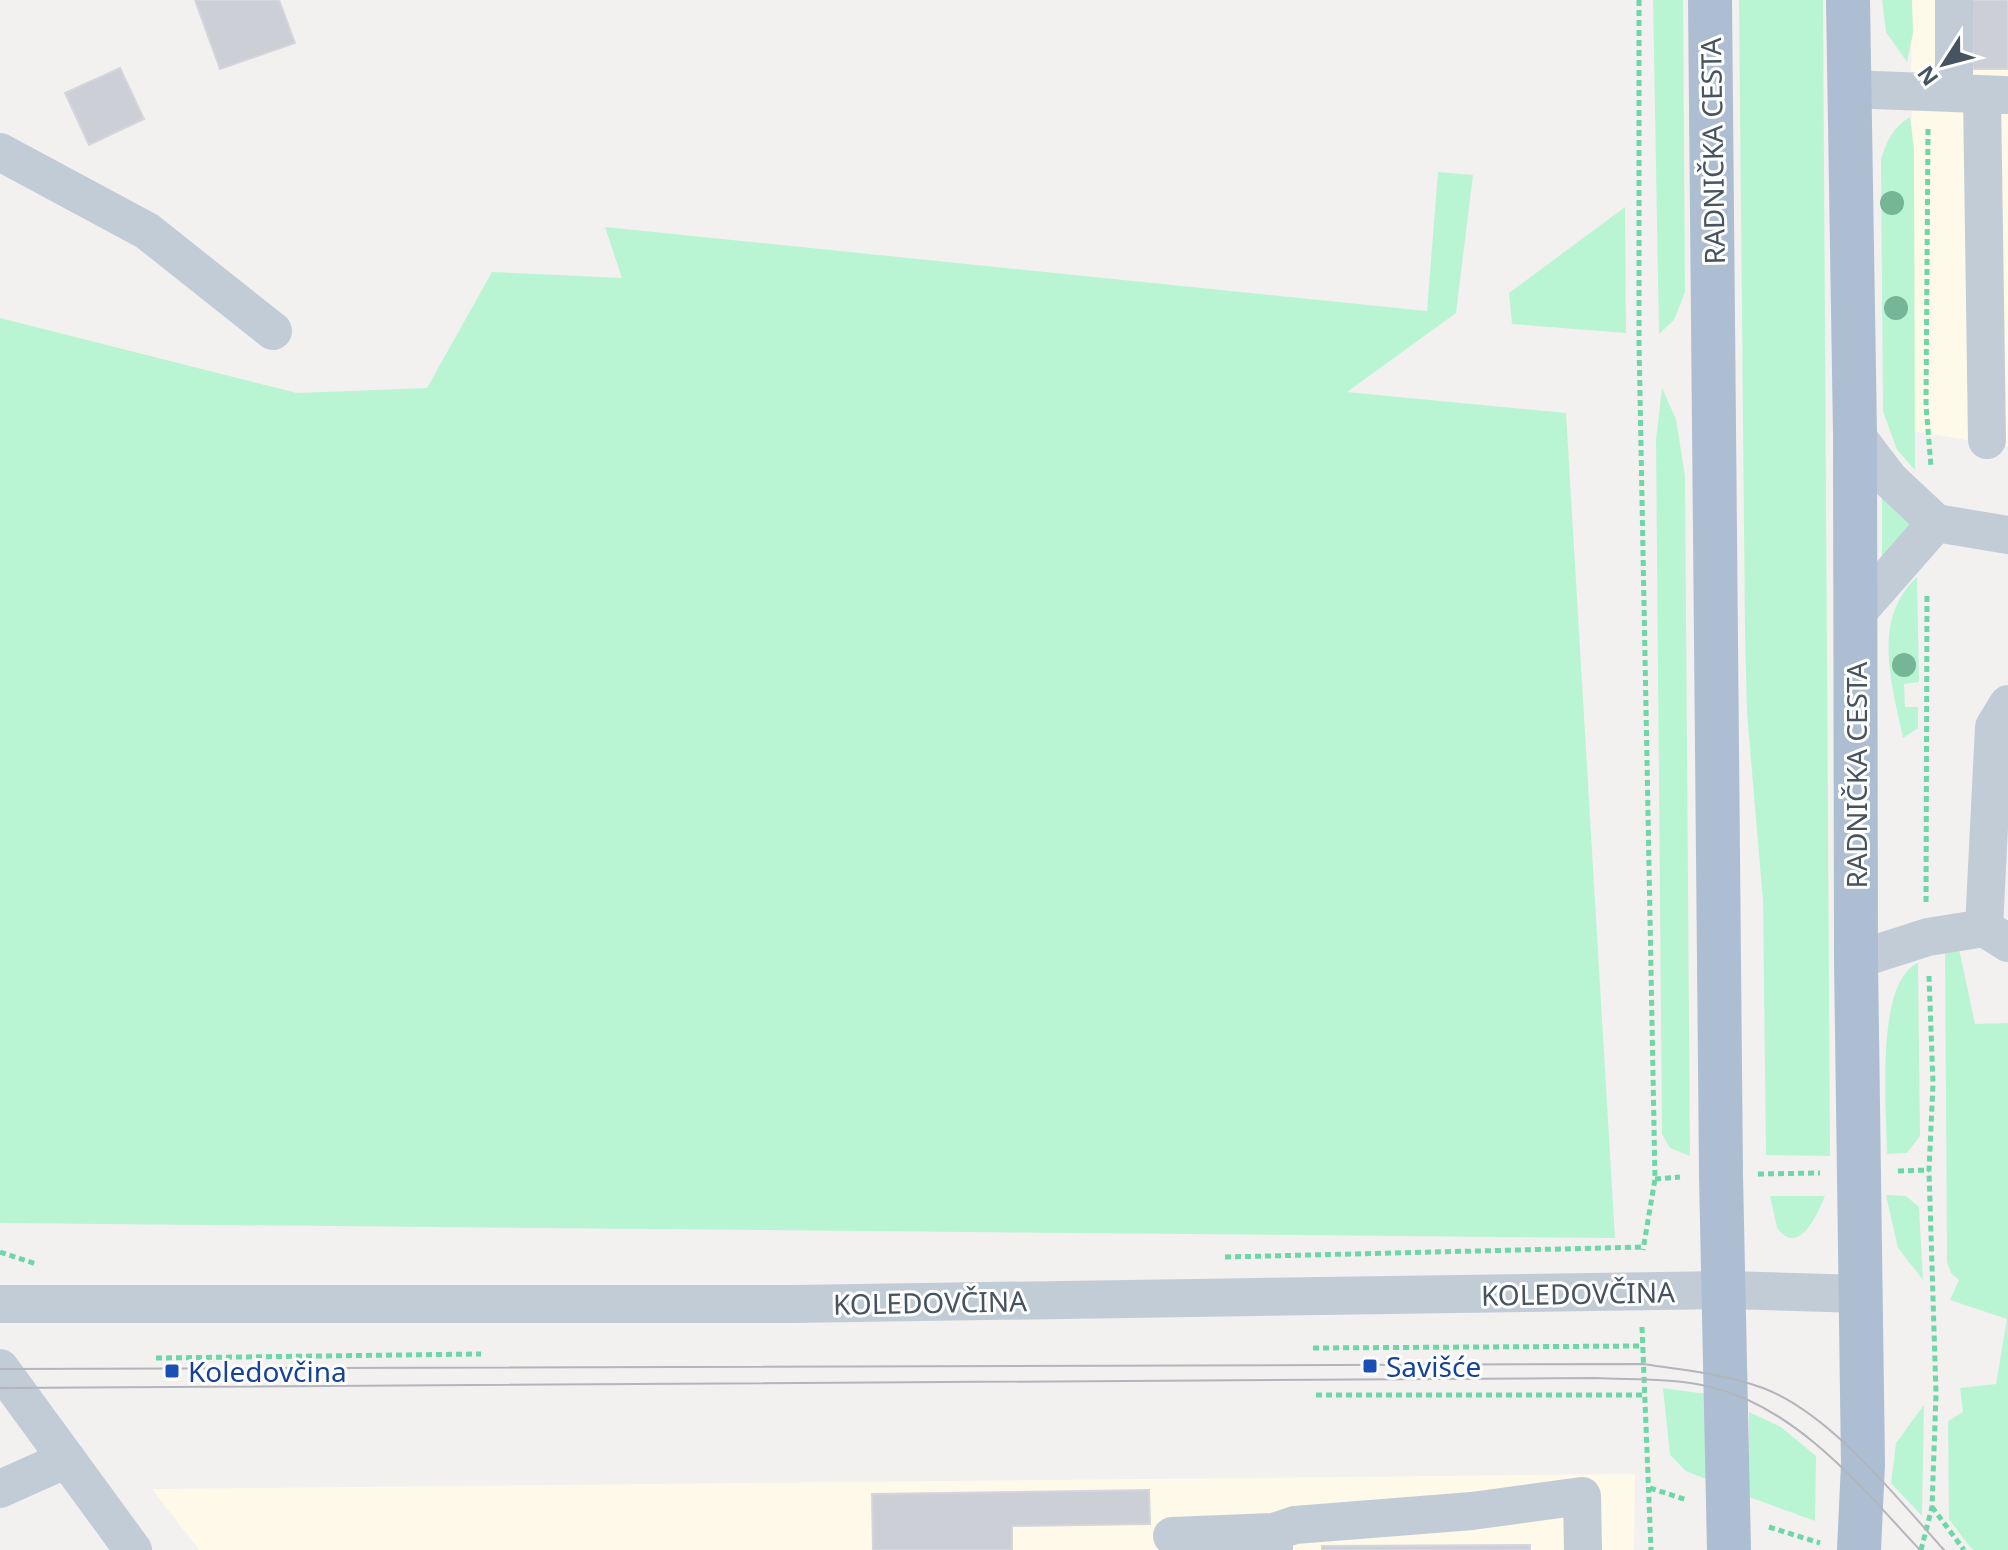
<svg xmlns="http://www.w3.org/2000/svg" width="2008" height="1550" font-family="'Noto Sans',sans-serif">
<rect width="100%" height="100%" fill="#f3f0f0"/>
<!-- commercial -->
<path fill="#fef9e9" d="M1911,0H2008V447L1913,431Z
M1635,1474L1634,1550H199L152,1489Z"/>
<!-- green -->
<path fill="#baf5d3" d="M1653,0H1683L1685,292L1674,320L1659,334Z
M1739,0H1823L1830,1156L1766,1155L1763,901L1747,713L1745,632Z
M1882,0H1912L1913,33L1907,62L1886,32Z
M1910,117L1914,149L1915,470L1897,450L1883,411L1881,160C1886,142 1893,127 1910,117Z
M1438,172L1473,175L1456,313L1347,392L1566,413L1615,1238L0,1223V318L297,393L427,388L492,272L622,278L605,227L1427,311Z
M1625,207L1626,333L1512,324L1509,293Z
M1662,388L1676,419L1685,476L1690,1156L1670,1148L1662,1134L1656,440Z
M1882,492L1917,517L1882,557Z
M1917,577L1919,682L1904,684L1905,707H1918V728L1903,738C1892,684 1871,620 1917,577Z
M1958,944L1975,1024L2008,1023V1550H1974L1969,1546L1949,1519L1948,1421L1963,1412L1960,1388L1996,1384L2007,1319L1950,1300L1959,1280L1951,1273L1947,1262L1945,947Z
M1918,963L1920,1136L1907,1153L1887,1154C1887,1113 1874,982 1918,963Z
M1886,1195L1906,1196L1919,1207L1923,1280L1898,1248Z
M1770,1196H1825C1818,1213 1799,1258 1777,1228Z
M1663,1388L1713,1395V1482L1686,1471L1670,1455Z
M1924,1405L1922,1516L1891,1483L1896,1443Z
M1749,1412L1781,1427L1816,1456L1815,1521L1749,1497Z"/>
<!-- building -->
<path fill="#cccfd6" stroke="#d4d6dc" stroke-width="2" d="M195,0H279L295,43L220,69Z
M1972,0H2008V69H1973Z
M120,68L144,119L89,145L65,93Z
M1149,1490L1150,1524L1012,1526V1550H873L872,1494Z
M1530,1545V1550H1322V1546Z"/>
<g fill="none" stroke-linecap="round" stroke-linejoin="round">
<!-- path -->
<path stroke="#6ed7a7" stroke-width="5" stroke-dasharray="6 4" stroke-linecap="butt" d="M1639,0V342L1655,1179L1643,1250
M1928,129L1926,405L1931,467
M1926,902L1927,592
M1898,1171L1929,1170
M1758,1174L1820,1173
M1655,1179L1680,1177
M0,1252L36,1264
M1225,1257L1644,1247
M1642,1327L1651,1550
M1313,1348L1642,1346
M156,1358L481,1354
M1316,1395H1644
M1650,1488L1687,1500
M1932,1507L1964,1550
M1769,1527L1820,1543
M1921,1550L1932,1507L1936,1394L1929,1170L1933,1084L1929,976"/>
<!-- minor -->
<path stroke="#c2ccd7" stroke-width="38" d="M1848,89L2005,95
M1954,90V0
M1982,95L1987,440
M0,152L147,231L273,331
M1855,434L1890,480L1936,523L2008,535
M1857,613L1936,523
M1984,928L1994,727L2008,704
M1856,960L1928,937L1984,928L2008,943
M0,1304H793L1726,1290L1861,1294
M0,1368L133,1550
M0,1489L67,1459
M1172,1536L1274,1532
M1274,1550V1532L1295,1525L1472,1511L1582,1496L1583,1550"/>
<!-- major -->
<path stroke="#adbed2" stroke-width="44" d="M1710,0L1721,1175L1729,1550
M1848,0L1855,434L1856,960L1863,1464L1859,1550"/>
<!-- tram -->
<path stroke="#b2b5bb" stroke-width="2" d="M0,1369L1643,1364C1683,1370 1725,1374 1763,1388C1831,1414 1896,1497 1944,1550
M0,1388L1595,1378C1633,1380 1675,1378 1711,1387C1798,1408 1862,1488 1920,1550"/>
</g>
<!-- trees -->
<g fill="#74b696">
<circle cx="1892" cy="203" r="12"/>
<circle cx="1896" cy="308" r="12"/>
<circle cx="1904" cy="665" r="12"/>
</g>
<!-- markers -->
<g fill="#1a4fb4" stroke="#fff" stroke-width="3">
<rect x="1362" y="1358" width="16" height="16" rx="4"/>
<rect x="164" y="1363" width="16" height="16" rx="4"/>
</g>
<g text-anchor="middle" dominant-baseline="central" stroke-width="6" stroke-linejoin="round" paint-order="stroke">
<!-- street labels -->
<g font-size="28" fill="#465360" stroke="#fff">
<text transform="translate(1712 151) rotate(-91)">RADNIČKA CESTA</text>
<text transform="translate(1856 775) rotate(-90)">RADNIČKA CESTA</text>
<text transform="translate(1578 1293) rotate(-1)">KOLEDOVČINA</text>
<text transform="translate(930 1302) rotate(-1)">KOLEDOVČINA</text>
</g>
<!-- transit labels -->
<g font-size="28" fill="#164399" stroke="#fff" text-anchor="start">
<text x="1386" y="1366">Savišće</text>
<text x="188" y="1371">Koledovčina</text>
</g>
</g>
<!-- north arrow -->
<g transform="translate(1944 64) rotate(234)" stroke="#ffffff" stroke-width="6" paint-order="stroke">
<path d="M0-6L14 30L0 20L-14 30Z" fill="#465360"/>
<text y="-12" font-size="22" font-weight="bold" text-anchor="middle" fill="#465360">N</text>
</g>
</svg>
